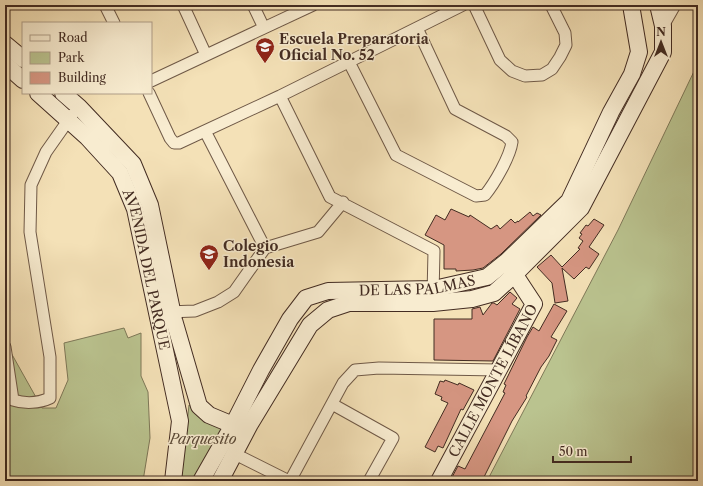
<svg xmlns="http://www.w3.org/2000/svg" width="703" height="486" font-family="'Libre Caslon Text',serif">
<rect width="100%" height="100%" fill="#f4e1b7"/>
<filter id="stains"><feTurbulence type="fractalNoise" baseFrequency=".005" numOctaves="4"/><feColorMatrix values="0 0 0 0 .2 0 0 0 0 .09 0 0 0 0 .02 0 0 0 .5 -.17"/></filter>
<radialGradient id="worn" r=".72"><stop offset=".6" stop-color="#630" stop-opacity="0"/><stop offset="1" stop-color="#630" stop-opacity=".3"/></radialGradient>
<!-- green -->
<path fill="#bac38f" stroke="#7e7858" d="M698,63V481H487L618,230Z
M124,328L128,338L141,333V376L148,392L150,438L143,481H5V342L42,408H56L68,380L64,343Z
M189,405L207,420L230,426L198,481H181Z"/>
<!-- building -->
<path fill="#d69682" stroke="#432c22" d="M451,209L469,217L470,215L491,229L497,225L500,229L511,219L515,223L518,221V222L530,212L533,216L537,213L541,215L501,254L483,268L473,270L456,271V269H444V245L425,235L436,215L445,220Z
M594,219L604,225L589,247L599,254L589,269L586,267L574,279L562,268L568,301L555,303L552,283L537,267L551,255L562,267L580,249L578,248L583,241L579,238L582,234L580,233L586,225L588,226Z
M510,292L517,298L512,304L520,309L493,361L434,360V319H472V309L480,307L483,315L492,303H494L497,305Z
M554,304L567,311L551,337L557,340L549,356L541,367L526,396L527,397L512,421L484,477L483,476L480,481H450L458,466L465,469L505,393L503,392L506,385L504,384L527,337L533,327L539,331Z
M445,380L458,385L459,383L474,390L463,410L461,409L443,448L438,446L435,452L425,447L448,403L441,400L442,397L435,394L440,381L444,382Z"/>
<g fill="none" stroke-linecap="round" stroke-linejoin="round">
<!-- street casing -->
<g stroke="#6f5947" stroke-width="13">
<path id="street" d="M105,5L114,23
M183,5L206,55
M253,5L264,28
M474,5L500,60L512,71L525,76L542,75L552,69L560,57L566,45L565,33L551,5
M663,26L675,5
M349,62L396,155L476,196L485,195C494,184 510,157 512,142L506,136L455,109L417,28
M151,81L313,5
M149,93L170,138L174,143H179L280,96L463,5
M280,96L330,197L434,251L433,295
M205,131L265,248
M167,312L195,311L218,302L234,292L265,248L318,232L343,202
M5,347L13,400C25,404 39,403 50,398V357L30,232L31,185L46,152L72,115
M332,404L393,438L369,481
M235,454L289,481
M290,481L343,383L355,370L379,368L499,370"/>
</g>
<!-- secondary casing -->
<g stroke="#432c22" stroke-width="18">
<g id="secondary">
<path d="M5,44L23,59"/>
<path d="M5,64L23,80"/>
<path id="s1" d="M38,93L87,137L120,173L135,209L180,421L173,481"/>
<path d="M63,93L79,107L133,164L150,205L174,320L199,406L209,415L233,425"/>
<path id="s2" d="M201,481L233,425L261,370L290,319L306,298L328,291L434,289L487,277L507,261L569,201L611,112L632,74L639,52L631,5"/>
<path d="M220,481L250,424L310,325L328,310L349,303H433L472,299L494,293L514,275L581,208L663,52V26L658,5"/>
<path id="s3" d="M439,481L534,304L509,266"/>
</g>
</g>
<!-- street -->
<use href="#street" stroke="#f8ecd0" stroke-width="11"/>
<!-- secondary -->
<use href="#secondary" stroke="#f8ecd0" stroke-width="16"/>
</g>
<!-- icons -->
<defs>
<g id="school-pin" transform="scale(1)"><path d="M0 17L-7.5 6A9.5 9.5 0 1 1 7.5 6Z" fill="#8f2418" stroke="#f8ecd0"/><path d="M0-5L7-2L0 1L-7-2ZM-4 1L0 2.5L4 1V4Q0 6-4 4Z" fill="#fff"/></g>
</defs>
<g fill-rule="evenodd">
<use href="#school-pin" x="265" y="47"/>
<use href="#school-pin" x="209" y="254"/>
</g>
<g text-anchor="middle" dominant-baseline="central" stroke-width="3" stroke-linejoin="round" paint-order="stroke">
<!-- poi labels -->
<g font-size="14" font-weight="bold" fill="#432c22" stroke="#f8ecd0" text-anchor="start">
<text x="279" y="39">Escuela Preparatoria<tspan x="279" dy="16">Oficial No. 52</tspan></text>
<text x="223" y="246">Colegio<tspan x="223" dy="16">Indonesia</tspan></text>
</g>
<!-- street labels -->
<g font-size="14" fill="#432c22" stroke="#f8ecd0">
<text stroke="none"><textPath href="#s1" startOffset="215">AVENIDA DEL PARQUE</textPath></text>
<text stroke="none"><textPath href="#s2" startOffset="324">DE LAS PALMAS</textPath></text>
<text stroke="none"><textPath href="#s3" startOffset="114">CALLE MONTE LÍBANO</textPath></text>
</g>
<!-- park labels -->
<g font-size="14" font-style="italic" fill="#5b4a38" stroke="#f8ecd0">
<text x="203" y="439">Parquesito</text>
</g>
</g>
<!-- margin -->
<rect width="703" height="486" fill="none" stroke="#f4e1b7" stroke-width="20"/>
<rect x="6" y="6" width="691" height="474" fill="none" stroke="#432c22" stroke-width="2"/>
<rect x="10" y="10" width="683" height="466" fill="none" stroke="#432c22"/>
<!-- legend -->
<rect x="22" y="22" width="130" height="72" fill="#f8ecd0" stroke="#b09f8a"/>
<rect x="30" y="35" width="20" height="6" fill="#f8ecd0" stroke="#b09f8a"/>
<text x="58" y="42" font-size="12" fill="#432c22">Road</text>
<rect x="30" y="52" width="20" height="12" fill="#bac38f" stroke="#b09f8a"/>
<text x="58" y="62" font-size="12" fill="#432c22">Park</text>
<rect x="30" y="72" width="20" height="12" fill="#d69682" stroke="#b09f8a"/>
<text x="58" y="82" font-size="12" fill="#432c22">Building</text>
<!-- north arrow -->
<g transform="translate(661 42)" stroke="#f8ecd0" stroke-width="3" paint-order="stroke">
<path d="M0-3L7 15L0 10L-7 15Z" fill="#432c22"/>
<text y="-6" font-size="11" font-weight="bold" text-anchor="middle" fill="#432c22">N</text>
</g>
<!-- scale -->
<path d="M553 456v6h78v-6" fill="none" stroke="#432c22" stroke-width="2"/>
<text x="559" y="456" font-size="12" fill="#432c22" stroke="#f8ecd0" stroke-width="3" paint-order="stroke">50 m</text>
<rect width="100%" height="100%" filter="url(#stains)"/>
<rect width="100%" height="100%" fill="url(#worn)"/>
</svg>
